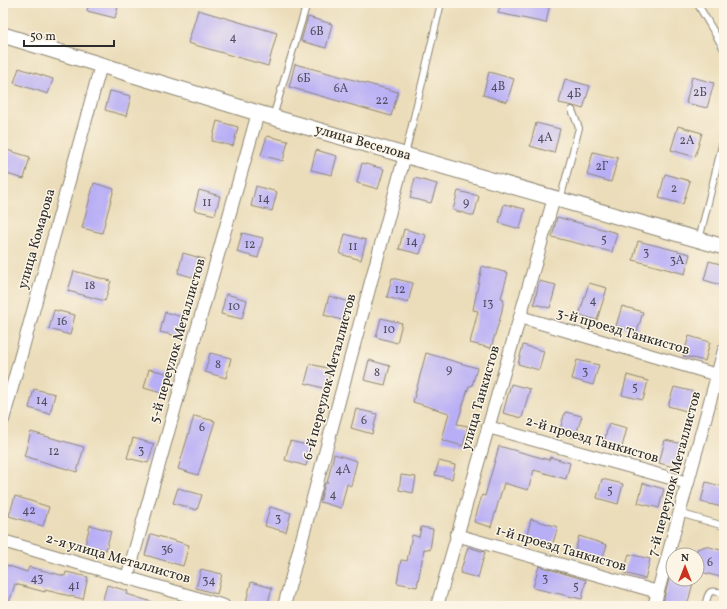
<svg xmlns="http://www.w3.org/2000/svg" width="727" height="609" font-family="Vollkorn,serif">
<rect width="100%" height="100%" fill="#fcf5e5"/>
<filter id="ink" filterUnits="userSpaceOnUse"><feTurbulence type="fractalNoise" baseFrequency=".025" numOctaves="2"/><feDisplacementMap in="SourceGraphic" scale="8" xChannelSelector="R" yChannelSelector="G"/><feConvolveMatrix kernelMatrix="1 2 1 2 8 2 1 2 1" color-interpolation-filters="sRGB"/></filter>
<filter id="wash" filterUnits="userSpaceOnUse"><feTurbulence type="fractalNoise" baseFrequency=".012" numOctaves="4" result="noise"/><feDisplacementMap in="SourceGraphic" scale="16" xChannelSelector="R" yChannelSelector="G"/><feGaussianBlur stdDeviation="0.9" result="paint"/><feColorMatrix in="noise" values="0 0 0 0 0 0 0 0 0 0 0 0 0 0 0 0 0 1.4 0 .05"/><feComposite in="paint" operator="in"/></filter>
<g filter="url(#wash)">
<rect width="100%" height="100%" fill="#ebddba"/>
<g id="blocks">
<!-- building -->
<path fill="#b8aef6" d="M89,3H119L115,18L87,11Z
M501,3H550L546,23L498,13Z
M198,10L277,33L268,66L188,43Z
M308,17L332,24L326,48L301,41Z
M295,64L398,92L391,116L289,87Z
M19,68L53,79L48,94L14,83Z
M489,72L514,79L507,102L483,95Z
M692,77L714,83L707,108L686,103Z
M565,79L590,86L583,109L573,106L559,103Z
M110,91L131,96L126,116L105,110Z
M217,121L238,127L233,146L212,141Z
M536,123L560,129L554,153L530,146Z
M678,126L702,133L695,157L671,150Z
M267,136L288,141L283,161L261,155Z
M7,150L30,157L24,179L3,173V165Z
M316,150L337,156L332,175L311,170Z
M593,152L618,158L611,182L587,175Z
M362,163L384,169L378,189L357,183Z
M665,174L690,181L683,204L659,198Z
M415,178L437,184L431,203L410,198Z
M94,183L114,189L102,233L82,228Z
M256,186L277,192L272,211L251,206Z
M199,190L220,196L215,215L194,210Z
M458,191L479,196L474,216L453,210Z
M504,204L525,209L520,229L499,223Z
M557,217L617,233L612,252L552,237Z
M404,229L426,235L420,254L399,249Z
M242,233L263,238L258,258L237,252Z
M345,234L366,240L361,260L340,254Z
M638,241L690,254L685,274L633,260Z
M183,253L204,259L199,279L178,273Z
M709,261L724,265V286L704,280Z
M482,266L508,273L501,298L504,299L501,315L491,348L470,343L478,311L473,310Z
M74,271L111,281L105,301L68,291Z
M392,278L413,283L408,303L387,297Z
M539,281L556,285L550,308L534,304Z
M589,283L607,288L597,320L579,315Z
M226,294L247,300L242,319L221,314Z
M329,296L350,302L345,321L324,315Z
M622,306L643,312L637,332L616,326Z
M54,310L75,315L70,335L49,329Z
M165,312L186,318L181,337L160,332Z
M381,318L402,323L397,343L376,337Z
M689,336L710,342L705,361L683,356Z
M523,345L544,351L539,370L518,364Z
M210,353L231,358L226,378L205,372Z
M426,353L477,368L472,386H469L457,424L468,426L463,446L442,440L449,413L413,402Z
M369,360L390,366L385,385L364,380Z
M577,360L599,365L593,385L572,379Z
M310,364L331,369L326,389L305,383Z
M149,369L170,374L165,394L144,388Z
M627,375L648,381L643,400L622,395Z
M511,384L530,389L522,418L503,413Z
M674,387L695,392L690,412L668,406Z
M34,389L55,394L50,414L29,408Z
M356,409L377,414L372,434L351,428Z
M565,412L582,416L575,438L559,433Z
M194,416L215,421L198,475L178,469Z
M609,423L627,428L621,451L603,446Z
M31,432L84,447L77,472L24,456Z
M133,438L154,444L148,463L127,458Z
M665,440L683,444L677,468L659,463Z
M290,441L311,446L306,466L285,460Z
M499,446L549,460L550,457L570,463L566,479L534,470L528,490L504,483L491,527L474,522L482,495L485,496Z
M334,454L357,461L351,486L347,484L341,508L320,502L325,483H327Z
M439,461L455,465L452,479L435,475Z
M401,475L416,477L413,493L399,490Z
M602,479L623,484L618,504L597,498Z
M706,482L724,487V499L722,507L701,502Z
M643,483L664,489L659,508L638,503Z
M178,488L202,495L197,510L173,503Z
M15,496L49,507L43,526L9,516Z
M270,507L291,513L286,532L265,526Z
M531,519L558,527L552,546L526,539Z
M90,525L111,531L106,550L85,545Z
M421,527L433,529L430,550L424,549L417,587L397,583L401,560L407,561L412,535L419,537Z
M151,534L189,545L183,566L145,555Z
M579,536L607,545L601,563L574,555Z
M706,546L724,551V578L697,571V549Z
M468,547L485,552L478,578L460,573Z
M629,554L650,559L645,579L624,573Z
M3,564L27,572L29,567L65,576L66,572L88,577L83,599L45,590V592L15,584L8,606H3Z
M539,566L586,580L582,599L533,588Z
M201,569L222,574L217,594L196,588Z
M669,579H694L687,606H662Z
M251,582L272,588L267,606H261L246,602Z
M107,585L128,591L127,594L158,604V606H101Z"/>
</g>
</g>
<g filter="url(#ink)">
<use href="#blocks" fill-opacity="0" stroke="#8b8472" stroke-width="1"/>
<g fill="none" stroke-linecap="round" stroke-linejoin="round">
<!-- service casing -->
<g stroke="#8b8472" stroke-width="8">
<path id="service" d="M697,3L724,49
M273,117L307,3
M405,155L441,3
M560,200L579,128L572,110
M699,240L724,137
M679,513L724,526
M705,606C709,591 708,589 724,593"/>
</g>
<!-- minor casing -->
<g stroke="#8b8472" stroke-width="14">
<path id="minor" d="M520,317L717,375
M3,420L101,65
M488,427L688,483
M456,535L658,592
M3,541L224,606
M127,578L258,113
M284,606L405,155
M437,606L554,198
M654,606L724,350"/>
</g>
<!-- tertiary casing -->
<g stroke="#8b8472" stroke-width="17">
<path id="tertiary" d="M3,35L258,113L724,247"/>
</g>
<!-- service -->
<use href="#service" stroke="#fff" stroke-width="6"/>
<!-- minor -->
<use href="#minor" stroke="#fff" stroke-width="12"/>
<!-- tertiary -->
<use href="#tertiary" stroke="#fff" stroke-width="15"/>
</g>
</g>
<g text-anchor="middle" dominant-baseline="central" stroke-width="3" stroke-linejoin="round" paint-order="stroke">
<!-- number labels -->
<g font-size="12" fill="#4e4c5e">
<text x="317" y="32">6В</text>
<text x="233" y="38">4</text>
<text x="304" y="79">6Б</text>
<text x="498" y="87">4В</text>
<text x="341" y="89">6А</text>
<text x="700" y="93">2Б</text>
<text x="574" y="94">4Б</text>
<text x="382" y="101">22</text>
<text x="545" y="138">4А</text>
<text x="687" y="141">2А</text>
<text x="602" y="167">2Г</text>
<text x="674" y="189">2</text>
<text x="264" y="199">14</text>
<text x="207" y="203">11</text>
<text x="466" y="203">9</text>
<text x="604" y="240">5</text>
<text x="412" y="242">14</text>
<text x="250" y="245">12</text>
<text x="353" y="247">11</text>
<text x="646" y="253">3</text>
<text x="677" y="261">3А</text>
<text x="90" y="286">18</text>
<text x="400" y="290">12</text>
<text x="593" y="301">4</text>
<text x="488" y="304">13</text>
<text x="234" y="307">10</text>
<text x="62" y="322">16</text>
<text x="389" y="330">10</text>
<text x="218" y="365">8</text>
<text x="449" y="370">9</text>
<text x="585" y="372">3</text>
<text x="377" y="373">8</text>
<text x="635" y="388">5</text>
<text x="42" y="401">14</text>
<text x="364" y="421">6</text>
<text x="202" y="428">6</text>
<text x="141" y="451">3</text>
<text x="54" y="452">12</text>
<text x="343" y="470">4А</text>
<text x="610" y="491">5</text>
<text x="333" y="495">4</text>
<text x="29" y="511">42</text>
<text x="278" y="519">3</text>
<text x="167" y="550">36</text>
<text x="710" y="563">6</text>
<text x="37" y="579">43</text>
<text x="545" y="579">3</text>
<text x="209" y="581">34</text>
<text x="74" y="586">41</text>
<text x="576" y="587">5</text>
</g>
<!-- street labels -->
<g font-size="14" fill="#2b2b2b" stroke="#fcf5e5">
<text transform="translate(363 143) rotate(16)">улица Веселова</text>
<text transform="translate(37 239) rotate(-74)">улица Комарова</text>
<text transform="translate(623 332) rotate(16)">3-й проезд Танкистов</text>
<text transform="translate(178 341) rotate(-74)">5-й переулок Металлистов</text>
<text transform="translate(330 377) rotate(-75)">6-й переулок Металлистов</text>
<text transform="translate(481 398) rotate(-74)">улица Танкистов</text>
<text transform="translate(592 440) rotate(16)">2-й проезд Танкистов</text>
<text transform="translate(675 474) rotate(-75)">7-й переулок Металлистов</text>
<text transform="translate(561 549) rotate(16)">1-й проезд Танкистов</text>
<text transform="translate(118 559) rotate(16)">2-я улица Металлистов</text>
</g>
</g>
<!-- margin -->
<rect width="727" height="609" fill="none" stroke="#fcf5e5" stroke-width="16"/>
<!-- north arrow -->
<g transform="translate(685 567)"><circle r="19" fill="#fcf5e5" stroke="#a8a49b"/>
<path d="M0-3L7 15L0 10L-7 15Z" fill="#c8321e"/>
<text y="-6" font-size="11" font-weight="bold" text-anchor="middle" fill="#2b2b2b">N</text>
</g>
<!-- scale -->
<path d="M24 40v6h90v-6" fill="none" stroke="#2b2b2b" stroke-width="2"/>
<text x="30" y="40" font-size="12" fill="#2b2b2b" stroke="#fcf5e5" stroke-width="3" paint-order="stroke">50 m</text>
</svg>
